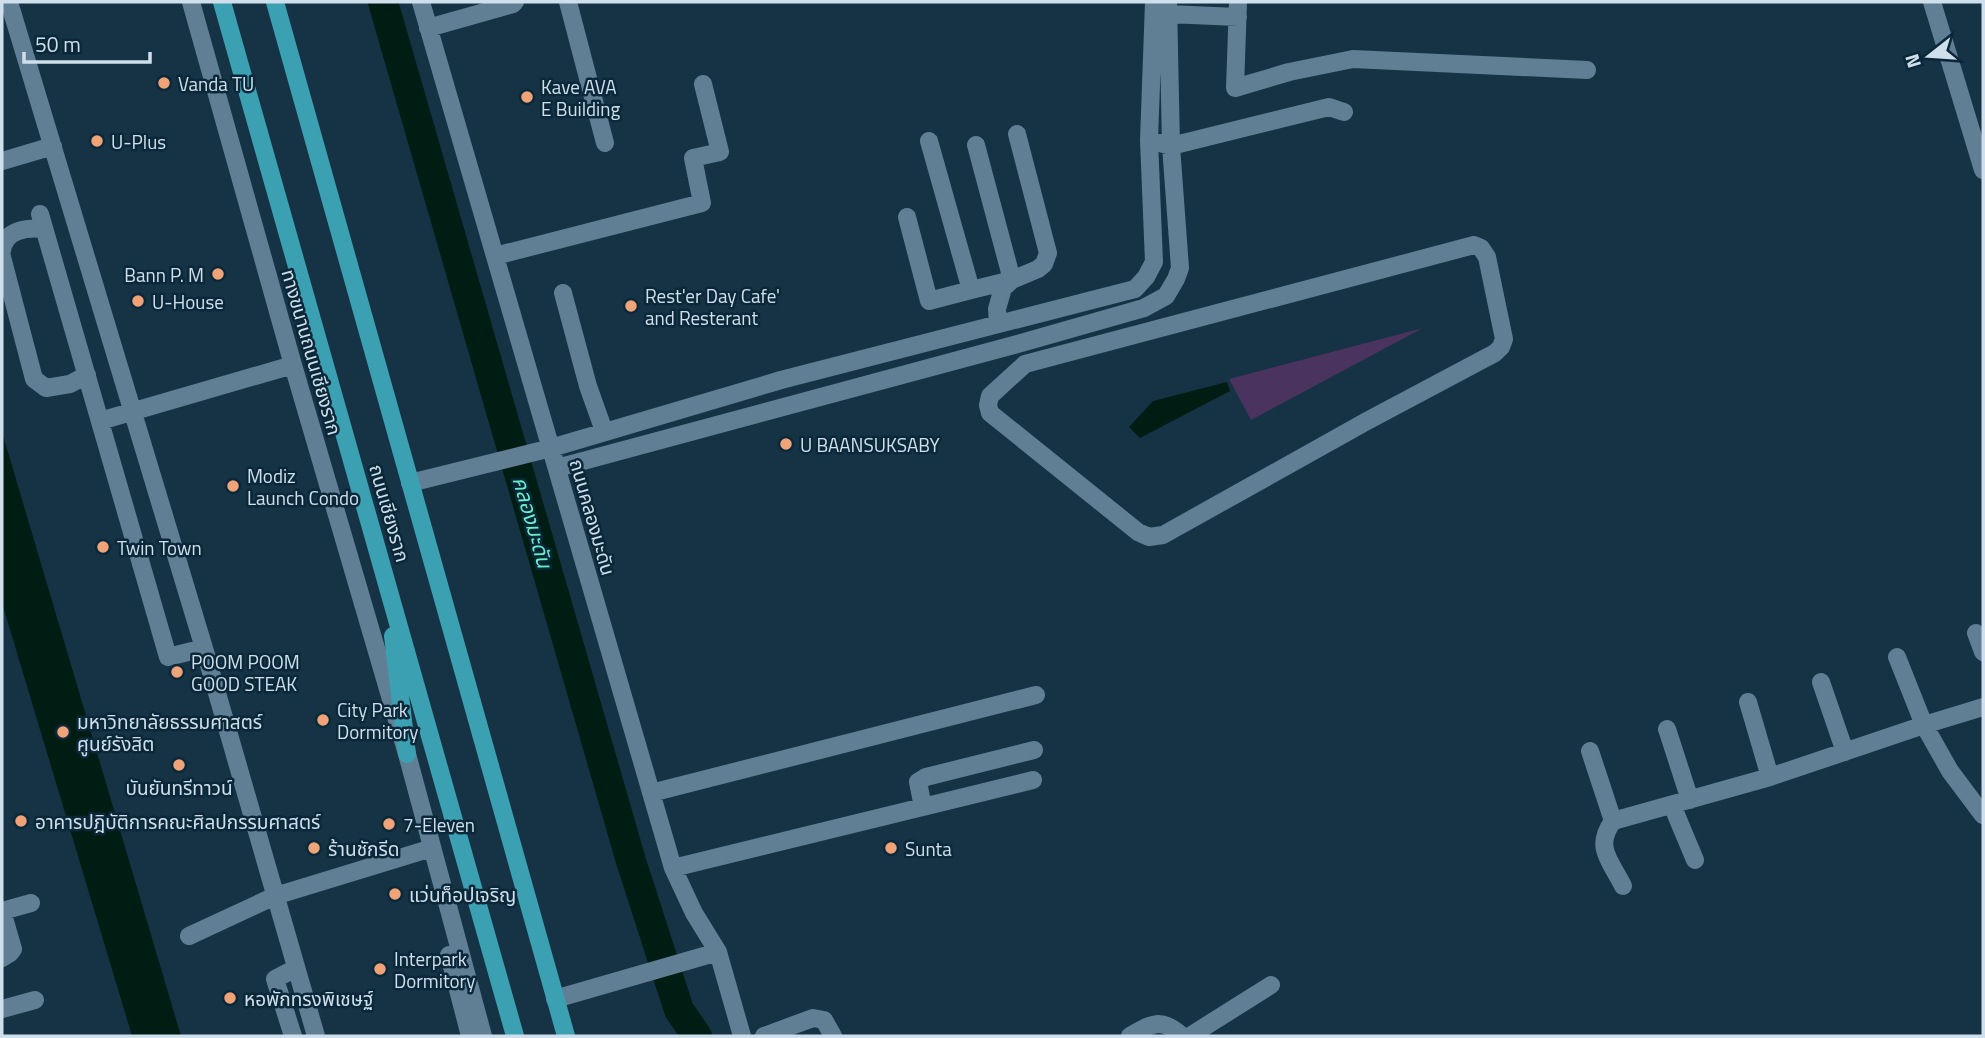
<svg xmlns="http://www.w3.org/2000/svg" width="1985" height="1038" font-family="'Titillium Web','Noto Sans Thai',sans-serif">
<rect width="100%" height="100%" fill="#153345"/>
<!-- green -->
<path fill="#4b3360" d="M1423,328L1251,420L1229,379Z"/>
<!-- water -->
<path fill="#001d14" d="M1227,382L1230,391L1140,438L1129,427L1153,401Z
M2,432L181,1036H132L2,603Z"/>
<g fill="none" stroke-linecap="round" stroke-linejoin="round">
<!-- river -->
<path stroke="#001d14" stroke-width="30" d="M383,2L631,861L679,1010L697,1036"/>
<!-- minor -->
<path stroke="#607f95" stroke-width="18" d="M9,2L204,648L316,1036
M191,2L293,365L407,754L483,1036
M421,2L673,868L694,913L718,952L742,1036
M568,2L605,143
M1238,2L1235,88L1289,72L1353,59L1587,70
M1932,2L1983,170
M1158,12L1168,14L1238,17
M428,28L513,4L515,2
M929,141L971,290L1012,280L976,145
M1160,143L1171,146L1329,107L1344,112
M2,161L53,146
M40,214L168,657L204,648
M907,217L929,301L971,290
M1474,245L1481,248L1487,257L1504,339L1501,347L1495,353L1367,421L1163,535L1149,537L1138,532L990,413L988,405L990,396L1025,364Z
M2,251C4,230 27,227 44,229
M495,256L702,203L693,158L720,152L703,84
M2,257L34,379L46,388L70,384L87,375
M563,293L588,386L604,431
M998,324L997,309L1003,288L1012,280L1038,269L1044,264L1048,253L1017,134
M100,421L293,365
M557,468L1021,343L1144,308L1166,296L1176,279L1180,268L1171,146L1168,2
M410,483L551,448L781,380L1135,289L1146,277L1154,262L1149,140L1154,2
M1976,633L1983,652
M1897,657L1924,725L1950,771L1983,815
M1821,682L1845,752
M1748,702L1770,777
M1667,729L1690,800
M1590,751L1613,821
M651,793L1036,695
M1672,805L1695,860
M923,807L918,782L926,777L1034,750
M673,868L1033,780
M1623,886C1610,860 1594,847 1613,821L1770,777L1924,725L1983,707
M2,911L13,949L10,953L2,958
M2,911L31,903
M189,936L275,896L432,848
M449,955L470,1036
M555,999L718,952
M2,1009L35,1000
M293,1036L275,979L296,968
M764,1036L813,1018L824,1020L833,1036
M1130,1036C1153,1023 1161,1017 1182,1036
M1190,1036L1271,985"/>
<!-- major -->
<path stroke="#3ba0b1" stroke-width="18" d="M222,2L515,1036
M275,2L566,1036
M393,636L407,754"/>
</g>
<!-- markers -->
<g fill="#efa377" stroke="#0b283a" stroke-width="2.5">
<circle cx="164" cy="83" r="7"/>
<circle cx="527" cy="97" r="7"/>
<circle cx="97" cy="141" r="7"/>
<circle cx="218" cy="274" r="7"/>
<circle cx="138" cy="301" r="7"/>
<circle cx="631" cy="306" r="7"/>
<circle cx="786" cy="444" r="7"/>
<circle cx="233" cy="486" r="7"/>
<circle cx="103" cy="547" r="7"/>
<circle cx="177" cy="672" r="7"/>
<circle cx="323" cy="720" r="7"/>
<circle cx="63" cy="732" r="7"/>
<circle cx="179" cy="765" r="7"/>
<circle cx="21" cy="821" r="7"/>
<circle cx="389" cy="824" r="7"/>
<circle cx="314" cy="848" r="7"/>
<circle cx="891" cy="848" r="7"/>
<circle cx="395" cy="894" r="7"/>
<circle cx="380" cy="969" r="7"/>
<circle cx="230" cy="998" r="7"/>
</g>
<g text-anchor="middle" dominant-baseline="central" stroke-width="5" stroke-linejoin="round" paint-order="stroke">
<!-- poi labels -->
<g font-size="19" fill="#cfe0ec" stroke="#0b283a" text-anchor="start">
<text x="178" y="83">Vanda TU</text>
<text x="541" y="86">Kave AVA<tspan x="541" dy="22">E Building</tspan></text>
<text x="111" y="141">U-Plus</text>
<text x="204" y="274" text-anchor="end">Bann P. M</text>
<text x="645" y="295">Rest'er Day Cafe'<tspan x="645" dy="22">and Resterant</tspan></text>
<text x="152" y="301">U-House</text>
<text x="800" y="444">U BAANSUKSABY</text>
<text x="247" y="475">Modiz<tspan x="247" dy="22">Launch Condo</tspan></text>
<text x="117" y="547">Twin Town</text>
<text x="191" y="661">POOM POOM<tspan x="191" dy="22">GOOD STEAK</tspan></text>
<text x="337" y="709">City Park<tspan x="337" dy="22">Dormitory</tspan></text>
<text x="77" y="721">มหาวิทยาลัยธรรมศาสตร์<tspan x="77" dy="22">ศูนย์รังสิต</tspan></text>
<text x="179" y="787" text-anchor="middle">บันยันทรีทาวน์</text>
<text x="35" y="821">อาคารปฎิบัติการคณะศิลปกรรมศาสตร์</text>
<text x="403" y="824">7-Eleven</text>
<text x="328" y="848">ร้านชักรีด</text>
<text x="905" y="848">Sunta</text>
<text x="409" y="894">แว่นท็อปเจริญ</text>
<text x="394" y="958">Interpark<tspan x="394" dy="22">Dormitory</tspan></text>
<text x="244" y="998">หอพักทรงพิเชษฐ์</text>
</g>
<!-- street labels -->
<g font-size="19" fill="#cfe0ec" stroke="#0b283a">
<text transform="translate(312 352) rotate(74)">ทางขนานถนนเชียงราก</text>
<text transform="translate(390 513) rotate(74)">ถนนเชียงราก</text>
<text transform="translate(593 517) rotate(74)">ถนนคลองมะดัน</text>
</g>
<!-- water labels -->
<g font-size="21" font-style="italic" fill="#69f0c7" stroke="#0b283a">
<text transform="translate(533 522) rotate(74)">คลองมะดัน</text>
</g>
</g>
<!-- border -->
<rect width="1985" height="1038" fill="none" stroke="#cfe0ec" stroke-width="7"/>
<!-- north arrow -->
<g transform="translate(1929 56) rotate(253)" stroke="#0b283a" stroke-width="5" paint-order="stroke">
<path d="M0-5L12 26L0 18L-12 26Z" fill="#cfe0ec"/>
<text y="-10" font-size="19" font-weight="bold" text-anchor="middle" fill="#cfe0ec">N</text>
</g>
<!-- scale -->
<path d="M24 52v10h126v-10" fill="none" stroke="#cfe0ec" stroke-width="3.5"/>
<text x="35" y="52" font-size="21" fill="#cfe0ec" stroke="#0b283a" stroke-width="5" paint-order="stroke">50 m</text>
</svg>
